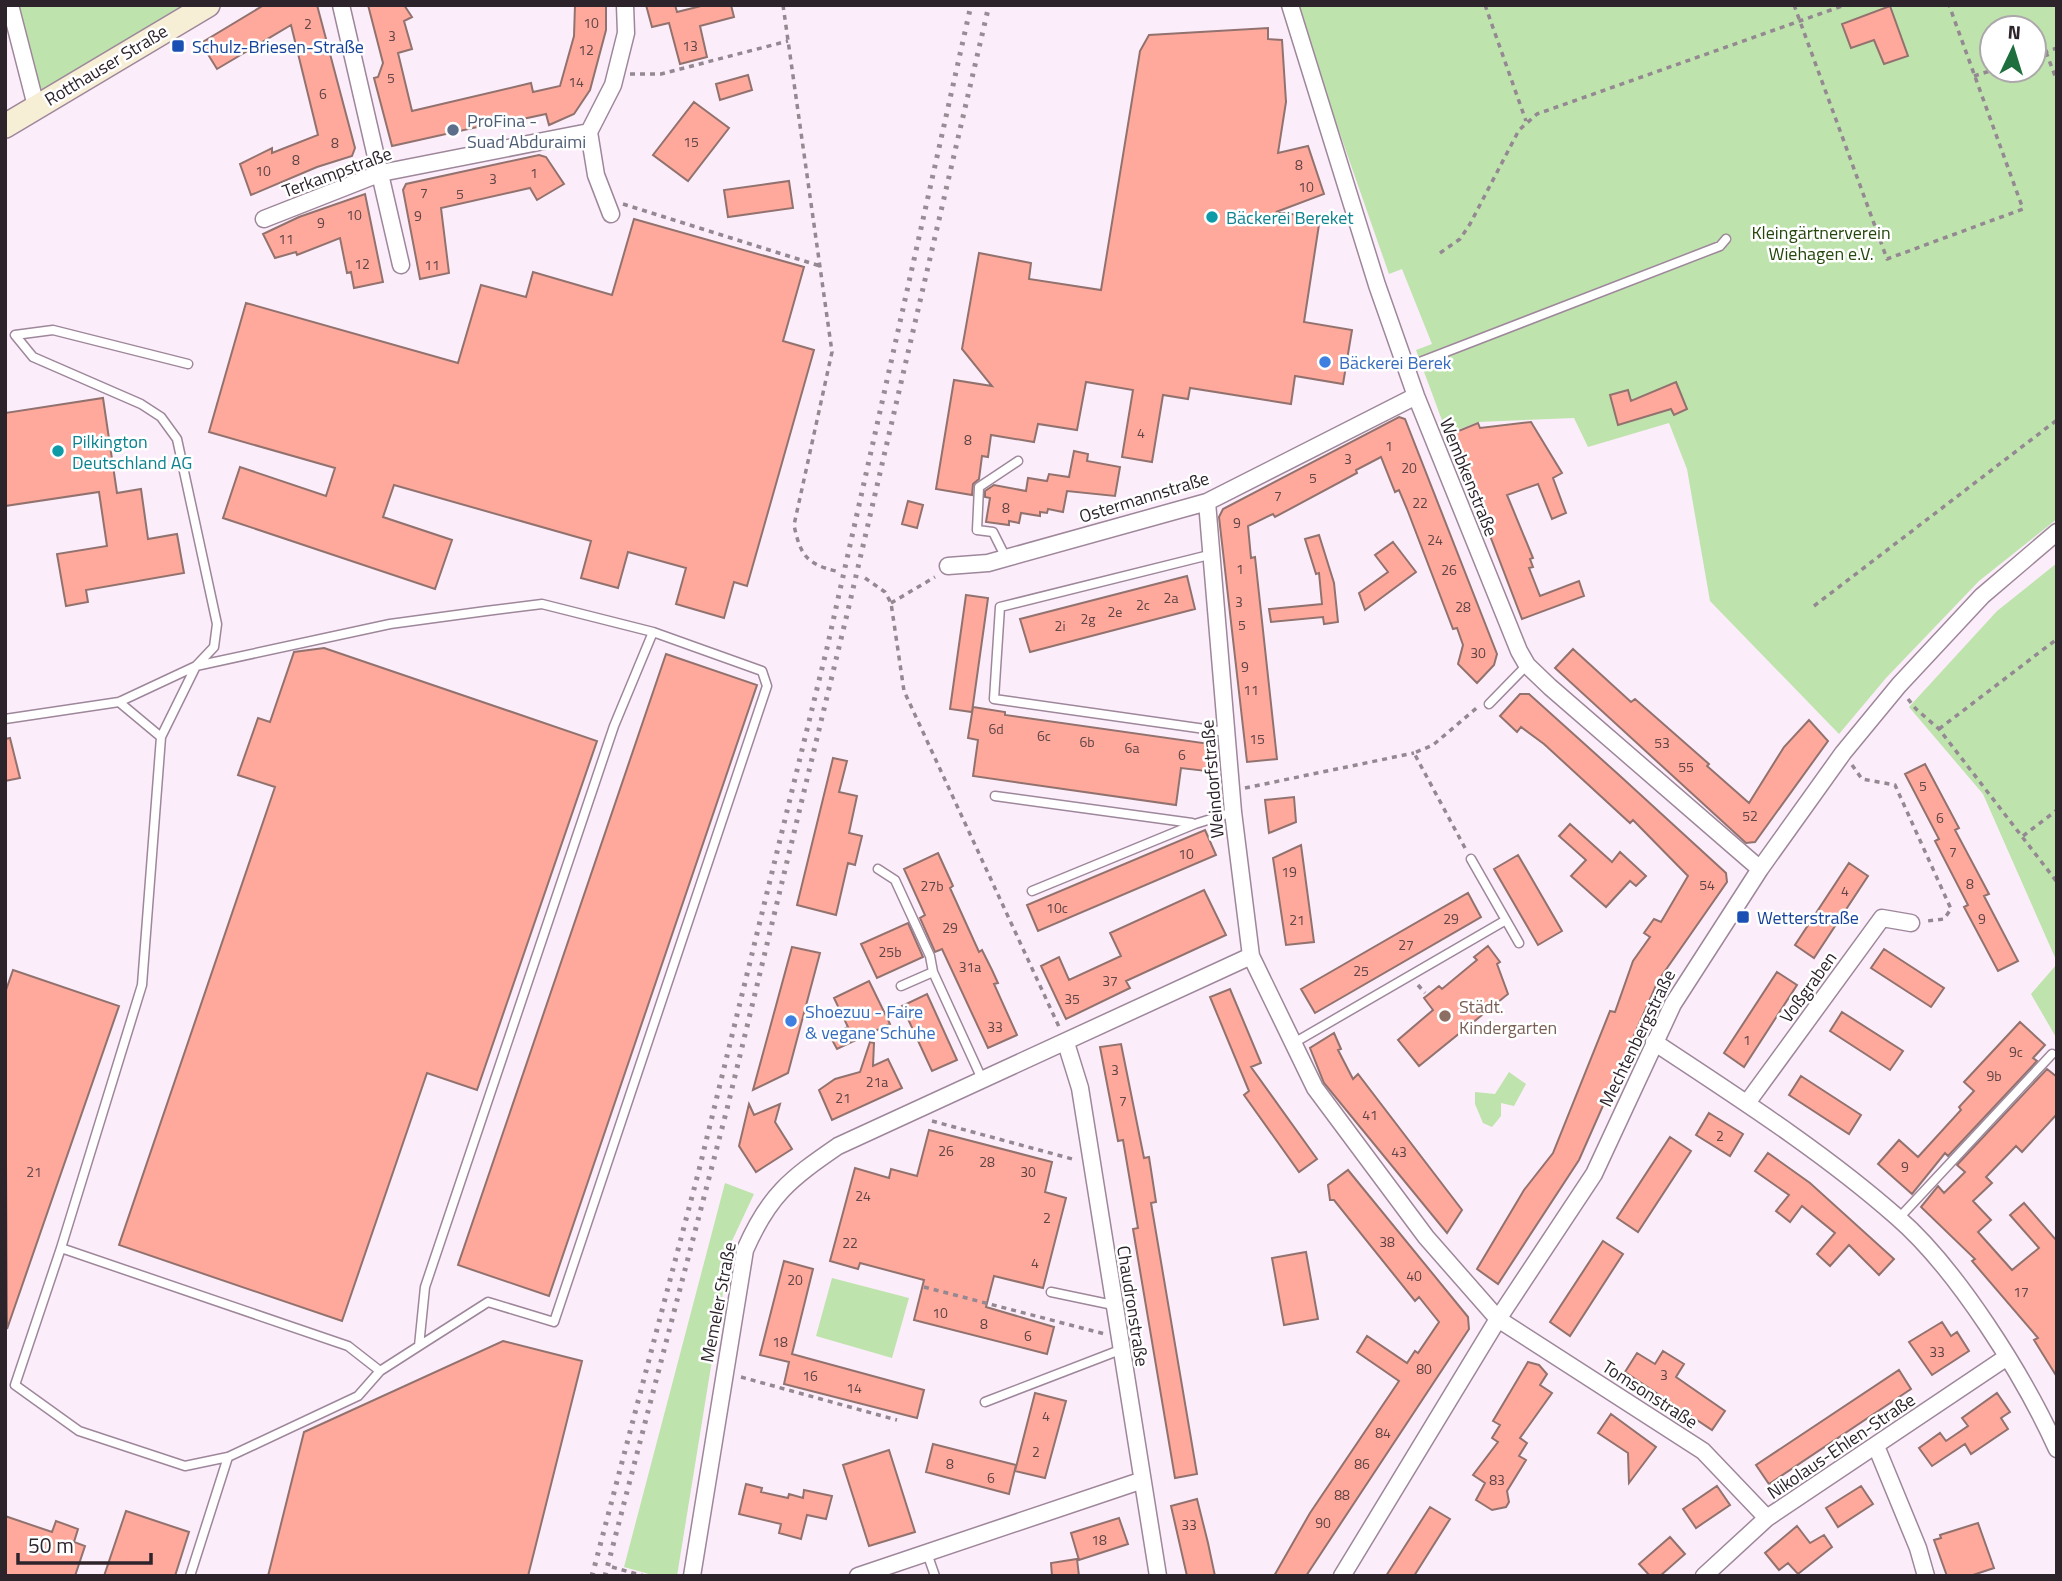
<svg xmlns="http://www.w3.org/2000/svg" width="2062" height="1581" font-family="'Titillium Web',sans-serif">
<rect width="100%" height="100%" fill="#fcedfa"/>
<!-- green -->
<path fill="#bee3ac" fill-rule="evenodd" d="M14,5H198L39,99Z
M1295,5H2057V519L1979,581L1886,678L1839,734L1710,601L1687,469L1669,423L1588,447L1574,418L1478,422L1447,434L1416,350L1432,344L1402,269L1389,274ZM1992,28H2034V70H1992Z
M2057,563V962L1983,794L1909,707L1997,611Z
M2057,964V1039L2031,994Z
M1509,1072L1526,1084L1514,1106L1501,1103V1116L1492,1127L1483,1123L1475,1104V1092L1495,1094Z
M725,1183L754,1194L731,1243L677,1576H656L624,1567Z
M832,1278L909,1298L892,1358L816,1336Z"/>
<!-- building -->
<path fill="#fea99c" stroke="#92726e" stroke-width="2" d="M264,5H317L355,148L352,156L317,167L251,195L240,164L272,148V153L318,135L291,25L217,69L201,43Z
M368,5H404L412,17L404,21L412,49L398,53L412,111L531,83L533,92L560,86L574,36L575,5H606V30L590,90L574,114L549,125L546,114L518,120V118L392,146L374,78L378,77L383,63Z
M646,5H675L677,12L705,5H731L734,17L700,26L707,57L680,64L669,23L652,27Z
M1890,6L1908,56L1884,64L1874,40L1851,48L1842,24Z
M1268,28V39L1282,40L1286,102L1278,153L1308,146L1324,194L1276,212L1320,218L1304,322L1352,330L1343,384L1295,376L1291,404L1190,388L1188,399L1163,395L1152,462L1122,457L1133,390L1086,382L1077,430L1038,424L1034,442L991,435L988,457L982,456L979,479L973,484L972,495L936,489L954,380L992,386L962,349L979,253L1031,263L1029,279L1101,290L1140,51L1149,35Z
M748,75L752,90L720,100L716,84Z
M694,102L729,128L688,181L653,155Z
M539,155L546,157L564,184L537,200L530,188L441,208L449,273L420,279L403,190L406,184Z
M789,181L793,208L728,217L724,190Z
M365,194L383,282L354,288L351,272L347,273L340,238L297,255L296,252L275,258L263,234L299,217Z
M634,219L804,267L783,341L814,350L747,586L734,582L724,618L676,604L686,568L628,552L618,588L581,578L591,541L394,485L383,517L452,540L435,589L223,518L240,467L326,496L335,468L209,432L246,303L458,363L481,285L526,297L533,272L612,295Z
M1676,382L1687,409L1674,415L1671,409L1618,425L1610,395L1628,390L1631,401Z
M103,398L117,493L141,489L148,539L177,534L184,573L86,590L88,602L66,606L57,554L107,546L99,492L5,506V413Z
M1399,417L1405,419L1497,654L1494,665L1477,683L1458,664L1463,645L1457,628L1453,629L1407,509L1399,490L1395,492L1381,457L1356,470L1357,473L1275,517L1273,514L1248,526L1251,558L1255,557L1277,759L1247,762L1219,517L1223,509Z
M1531,422L1562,473L1553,478L1566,513L1552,519L1538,484L1507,495L1533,558L1530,559L1533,567L1529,568L1540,596L1579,581L1584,596L1522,619L1451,434L1478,423L1480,428Z
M1074,451L1088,454L1087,461L1120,467L1115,496L1067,491L1063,512L1048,509L1047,513L1040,512V516L1021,513L1019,523L1009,521V525L986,522L990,498L985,497V491L994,485L1026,491L1028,478L1047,481L1049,474L1069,477Z
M908,501L923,505L917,528L902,524Z
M1319,535L1334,583L1338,622L1324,624L1323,617L1271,622L1269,609L1322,604L1319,573L1316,574L1305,539Z
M1393,542L1416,572L1365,610L1359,593L1388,572L1375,555Z
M1187,576L1195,609L1030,652L1020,619Z
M966,595L988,598L972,712L950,709Z
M324,648L597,741L477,1090L427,1073L342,1321L119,1245L275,787L238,775L258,718L270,722L294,652Z
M1573,649L1631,702L1635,699L1709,764L1707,766L1749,803L1784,747L1809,720L1828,741L1755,842L1746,843L1555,668Z
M666,654L757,685L549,1296L458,1265Z
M1520,694H1529L1619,775L1726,873L1727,882L1658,981L1579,1160L1498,1284L1477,1269L1524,1190L1553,1153L1610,1011L1615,1012L1633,961L1650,937L1644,933L1654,919L1661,922L1688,876L1633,820L1630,823L1544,744L1521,727L1517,732L1500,716Z
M973,707L1005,712V715L1210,744L1206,771L1181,768L1176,805L973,776L978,740L968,738Z
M10,738L20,778L5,781V739Z
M833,758L847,761L839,792L857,796L849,833L862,836L855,865L848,863L836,915L797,905Z
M1925,764L1959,828L1955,830L1989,894L1984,896L2018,961L1998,971L1964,907L1968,905L1935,841L1939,839L1905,774Z
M1294,797L1296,822L1269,833L1265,800Z
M1570,824L1612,862L1620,852L1646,876L1636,886L1630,881L1606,907L1571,876L1586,860L1559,836Z
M1205,830L1216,855L1038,931L1027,905Z
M1301,845L1314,942L1286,945L1273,858Z
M938,853L953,886L950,888L979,952L982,950L992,970L998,983L994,984L1017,1035L988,1048L942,949L935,952L920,918L925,915L904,869Z
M1518,855L1562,931L1538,945L1494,869Z
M1849,863L1868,876L1814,958L1795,945Z
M1204,890L1226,935L1126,981L1130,988L1066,1019L1041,966L1059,957L1069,980L1121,956L1110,933Z
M1468,893L1481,917L1315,1013L1301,989Z
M908,923L923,957L877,978L861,944Z
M1488,946L1500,962L1497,964L1508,994L1419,1066L1398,1040L1433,1010L1424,998L1439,986L1442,989L1477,960L1474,957Z
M792,947L820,953L788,1073L753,1090Z
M1884,949L1944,988L1931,1007L1871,968Z
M13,970L119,1006L7,1329L5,993Z
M1777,972L1797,985L1744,1067L1724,1053Z
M869,981L890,1024L837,1049L830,1036L848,1027L834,998Z
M1230,989L1261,1063L1251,1067L1317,1159L1299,1172L1244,1095L1249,1091L1210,997Z
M927,994L957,1060L932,1071L902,1006Z
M1842,1012L1903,1051L1890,1070L1830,1031Z
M2020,1022L2045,1045L2033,1058L2037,1061L1948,1156L1945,1153L1912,1194L1878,1164L1899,1140L1918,1157L1961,1110L1959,1107L1974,1091L1964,1082Z
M1334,1033L1341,1049L1338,1050L1353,1079L1358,1074L1462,1210L1447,1233L1324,1083L1310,1048Z
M870,1042L874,1043L873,1066L888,1059L902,1088L832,1120L819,1090L835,1079L860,1072Z
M1121,1044L1144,1158L1149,1157L1156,1202L1151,1203L1197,1474L1175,1478L1133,1229L1138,1228L1123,1140L1118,1141L1100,1047Z
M2047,1069L2057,1077V1114L2022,1152L2016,1146L1986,1177L1992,1183L1973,1201L1991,1220L1978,1232L2012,1270L2039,1248L2010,1215L2024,1203L2057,1241V1377L2034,1340L2038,1338L1972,1261L1975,1259L1921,1207L1938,1186L1944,1193L1965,1172L1957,1165Z
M1801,1076L1861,1115L1849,1134L1789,1095Z
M749,1104L754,1115L780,1104L775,1122L792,1149L756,1172L739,1146Z
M1709,1113L1743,1134L1730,1156L1696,1135Z
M929,1130L1052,1162L1045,1192L1066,1198L1043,1288L994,1276L986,1307L1054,1327L1047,1354L914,1320L924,1280L860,1263L858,1269L830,1261L855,1168L889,1178L891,1169L917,1176Z
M1670,1137L1691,1151L1638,1232L1617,1218Z
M1768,1153L1810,1183L1894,1259L1879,1275L1849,1245L1830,1266L1817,1254L1835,1233L1802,1206L1790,1222L1776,1211L1789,1195L1755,1171Z
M1348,1170L1468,1317L1469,1329L1306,1576H1274L1310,1513L1399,1381L1357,1352L1367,1336L1407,1363L1415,1351L1418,1353L1439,1322L1419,1297L1415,1301L1334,1200H1330L1328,1185Z
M1603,1241L1623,1254L1570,1336L1550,1322Z
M1306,1252L1318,1319L1284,1325L1272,1258Z
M784,1261L813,1269L792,1354L924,1390L917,1418L784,1384L789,1362L760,1355Z
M1942,1322L1951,1336L1957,1332L1969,1351L1932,1375L1909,1342Z
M503,1341L582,1361L528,1576H268L304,1432Z
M1663,1351L1684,1364L1676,1377L1725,1411L1712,1430L1625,1372L1637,1353L1655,1364Z
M1528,1362L1539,1365L1547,1374L1540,1385L1552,1393L1520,1438L1527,1443L1519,1456L1526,1460L1507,1491L1509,1502L1506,1507L1492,1510L1476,1500L1485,1483L1473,1475L1498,1442L1492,1438L1500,1425L1493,1421Z
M1899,1370L1911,1389L1769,1484L1756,1465Z
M1035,1393L1066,1401L1045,1478L1015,1471Z
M1997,1393L2010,1412L2001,1418L2008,1429L1971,1454L1965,1444L1932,1466L1919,1448L1940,1433L1946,1441L1968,1426L1962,1418Z
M1611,1414L1656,1447L1629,1483L1628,1453L1598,1433Z
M933,1444L1016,1465L1009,1494L926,1472Z
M889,1450L915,1532L869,1546L843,1465Z
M746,1484L762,1488L761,1492L788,1498L789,1494L803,1498L804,1490L832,1496L826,1519L807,1515L801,1539L779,1533L781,1524L739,1514Z
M1717,1486L1730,1505L1696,1528L1683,1509Z
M1861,1486L1873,1504L1838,1527L1826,1508Z
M1197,1499L1208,1543L1215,1576H1187L1171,1506Z
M1430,1507L1450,1519L1414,1576H1386Z
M126,1511L189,1532L175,1576H104Z
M5,1516L52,1532L56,1521L78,1529L74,1542L85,1546L75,1576H5Z
M1119,1518L1128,1544L1079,1560L1071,1533Z
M1978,1523L1994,1568L1970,1576H1947L1934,1540L1941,1538L1940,1535Z
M1797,1526L1810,1543L1824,1535L1832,1547L1798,1574L1788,1563L1779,1570L1765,1553Z
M1670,1537L1685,1554L1660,1576H1650L1639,1564Z
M1077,1559L1079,1576H1052L1051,1563Z"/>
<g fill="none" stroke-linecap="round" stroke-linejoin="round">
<!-- service casing -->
<g stroke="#9e879b" stroke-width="11">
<path id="service" d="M1407,367L1720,246L1726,239
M1209,555L1000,607L994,699L1226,732
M1006,558L993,532L977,530L979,487L1018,461
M119,702L161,737
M1489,704L1527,665
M5,719L119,702L196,666L390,624L486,611L542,604L653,632L614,726L425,1287L419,1346L380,1371L358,1396L228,1457L190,1576
M995,796L1192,823
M1471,859L1519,943
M878,869L895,880L930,956L933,972
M1032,891L1195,824L1233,812
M901,986L933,972L982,1079
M1292,1044L1506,920
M1899,1218L2052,1054
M61,1248L142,985L161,737L196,666L214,647L217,624L177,439L161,417L141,404L33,357L15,335L53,330L188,364
M1051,1292L1113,1305
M419,1346L488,1302L554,1322L767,686L762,671L653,632
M985,1402L1120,1350
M228,1457L185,1466L79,1431L15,1385L61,1248L348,1346L380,1371
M927,1553L935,1576"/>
</g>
<!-- minor casing -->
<g stroke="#9e879b" stroke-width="19">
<path id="minor" d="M10,5L36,106
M341,5L401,265
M1290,5L1377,285L1416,396L1519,651L1527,665L1550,687L1760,869
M611,214L596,175L589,132L613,85L626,33L625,5
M264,219L381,173L589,132
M1207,502L1233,812L1251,956L1315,1088L1426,1237L1498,1319L1703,1451L1767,1518
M948,566L988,563L1207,502L1416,396
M1654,1042C1737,1097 1822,1151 1897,1217C1957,1269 2024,1376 2057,1449
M1066,1043L1080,1088L1158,1576
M1747,1103L1882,918L1911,923
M1876,1446L1918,1548L1926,1576
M692,1576L745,1250C769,1195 790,1179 838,1146L1251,956
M858,1576L1140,1481
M1342,1576L1498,1319L1594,1174L1673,1004L1760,869L1843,753L1899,685L1982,596L2057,532
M1704,1576L1767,1518L2007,1357"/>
</g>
<!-- secondary casing -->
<g stroke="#9e879b" stroke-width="26">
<path id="secondary" d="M5,126L208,5"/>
</g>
<!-- path -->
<path stroke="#948892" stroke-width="3.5" stroke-dasharray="5 5" stroke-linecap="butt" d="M783,5L832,352L794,525C800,554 806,564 836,571
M1485,5L1526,121
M1794,5L1887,259L2023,209L1949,5
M2046,52L2057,81
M2034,56L2057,48
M630,74H661L788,41
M1974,76L1993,70
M623,204L820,266
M1440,253L1460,239L1470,224L1519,130L1537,114L1845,5
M865,578L885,592L891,603L904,691L1060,1029
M891,603L935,577
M1814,606L2057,420
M1908,699L1916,709L1939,729L2057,882
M1939,729L2057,639
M1852,765L1862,779L1895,785L1951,909L1944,919L1927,921
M1245,788L1414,753
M2023,836L2057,810
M1465,848L1414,753L1433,745L1479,706
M1418,985L1425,993
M932,1121L1076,1160
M924,1287L1105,1334
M741,1377L897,1420
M612,1567L644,1576"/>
<!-- service -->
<use href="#service" stroke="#fff" stroke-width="8"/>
<!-- minor -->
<use href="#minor" stroke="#fff" stroke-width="16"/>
<!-- secondary -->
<use href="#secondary" stroke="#f7eed6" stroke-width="23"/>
<!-- rail -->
<path stroke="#988c96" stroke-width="5" stroke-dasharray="3.5 7" stroke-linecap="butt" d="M592,1576L699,1170L827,648L971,5
M605,1576L727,1109L849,606L989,5"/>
</g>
<!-- markers -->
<g fill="#1a4fb4" stroke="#fff" stroke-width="2.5">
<rect x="171" y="39" width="14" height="14" rx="3.5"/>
<rect x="1736" y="910" width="14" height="14" rx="3.5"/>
</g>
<circle fill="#5c6f8a" stroke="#fff" stroke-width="2.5" cx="453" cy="130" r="7"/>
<g fill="#0f9aa8" stroke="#fff" stroke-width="2.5">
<circle cx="1212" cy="217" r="7"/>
<circle cx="58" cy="451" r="7"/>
</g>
<g fill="#3f7fe0" stroke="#fff" stroke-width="2.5">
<circle cx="1325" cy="362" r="7"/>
<circle cx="791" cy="1021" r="7"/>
</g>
<circle fill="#8d6e63" stroke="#fff" stroke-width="2.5" cx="1445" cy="1016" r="7"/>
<g text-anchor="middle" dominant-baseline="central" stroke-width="5" stroke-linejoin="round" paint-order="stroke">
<!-- number labels -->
<g font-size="14" fill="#604447">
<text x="591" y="22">10</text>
<text x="308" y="23">2</text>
<text x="392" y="35">3</text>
<text x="690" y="45">13</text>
<text x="586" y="49">12</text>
<text x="391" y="77">5</text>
<text x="576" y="81">14</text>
<text x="323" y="93">6</text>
<text x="691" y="141">15</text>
<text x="335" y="142">8</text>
<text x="296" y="159">8</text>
<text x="1299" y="164">8</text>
<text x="263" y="170">10</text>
<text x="534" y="172">1</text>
<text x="493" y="178">3</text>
<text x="1306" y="186">10</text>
<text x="424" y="192">7</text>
<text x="460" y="193">5</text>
<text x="354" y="214">10</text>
<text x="418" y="215">9</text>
<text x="321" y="222">9</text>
<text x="286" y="238">11</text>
<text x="362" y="263">12</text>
<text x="432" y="264">11</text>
<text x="1141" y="432">4</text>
<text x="968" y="439">8</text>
<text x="1389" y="445">1</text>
<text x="1348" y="458">3</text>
<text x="1409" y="467">20</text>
<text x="1313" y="477">5</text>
<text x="1278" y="495">7</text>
<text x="1420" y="502">22</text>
<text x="1006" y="507">8</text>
<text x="1237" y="522">9</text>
<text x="1435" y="539">24</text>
<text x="1240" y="568">1</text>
<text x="1449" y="569">26</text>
<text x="1171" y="597">2a</text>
<text x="1239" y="601">3</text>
<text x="1143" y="604">2c</text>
<text x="1463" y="606">28</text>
<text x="1115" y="611">2e</text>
<text x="1088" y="618">2g</text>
<text x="1242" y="624">5</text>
<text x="1060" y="625">2i</text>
<text x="1478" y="652">30</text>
<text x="1245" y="666">9</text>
<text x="1251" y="689">11</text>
<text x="996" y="728">6d</text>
<text x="1044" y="735">6c</text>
<text x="1257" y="738">15</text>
<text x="1087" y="741">6b</text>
<text x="1662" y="742">53</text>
<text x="1132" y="747">6a</text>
<text x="1182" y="754">6</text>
<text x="1686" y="766">55</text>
<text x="1923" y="785">5</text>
<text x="1750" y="815">52</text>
<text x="1940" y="817">6</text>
<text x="1953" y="851">7</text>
<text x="1186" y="853">10</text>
<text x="1289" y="871">19</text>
<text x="1970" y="883">8</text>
<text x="1707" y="884">54</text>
<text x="932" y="885">27b</text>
<text x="1845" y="890">4</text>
<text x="1057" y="907">10c</text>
<text x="1451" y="918">29</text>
<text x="1982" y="918">9</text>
<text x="1297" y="919">21</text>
<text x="950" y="927">29</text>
<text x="1406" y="944">27</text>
<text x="890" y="951">25b</text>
<text x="970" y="966">31a</text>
<text x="1361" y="970">25</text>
<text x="1110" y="980">37</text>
<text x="1072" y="998">35</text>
<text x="995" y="1026">33</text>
<text x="1747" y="1039">1</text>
<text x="2016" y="1051">9c</text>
<text x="1115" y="1069">3</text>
<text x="1994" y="1075">9b</text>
<text x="877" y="1081">21a</text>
<text x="843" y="1097">21</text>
<text x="1123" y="1100">7</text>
<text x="1370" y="1114">41</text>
<text x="1720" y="1135">2</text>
<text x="946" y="1150">26</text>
<text x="1399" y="1151">43</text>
<text x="987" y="1161">28</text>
<text x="1905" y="1166">9</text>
<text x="34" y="1171">21</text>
<text x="1028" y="1171">30</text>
<text x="863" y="1195">24</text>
<text x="1047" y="1217">2</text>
<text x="1387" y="1241">38</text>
<text x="850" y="1242">22</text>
<text x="1035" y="1262">4</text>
<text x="1414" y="1275">40</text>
<text x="795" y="1279">20</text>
<text x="2021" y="1291">17</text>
<text x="940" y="1312">10</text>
<text x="984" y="1323">8</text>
<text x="1028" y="1335">6</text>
<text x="780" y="1341">18</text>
<text x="1937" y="1351">33</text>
<text x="1424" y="1368">80</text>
<text x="1664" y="1374">3</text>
<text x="810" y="1375">16</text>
<text x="854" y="1387">14</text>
<text x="1046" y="1415">4</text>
<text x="1383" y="1432">84</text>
<text x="1036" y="1451">2</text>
<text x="950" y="1463">8</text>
<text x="1362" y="1463">86</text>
<text x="991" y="1477">6</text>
<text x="1497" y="1479">83</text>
<text x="1342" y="1494">88</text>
<text x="1323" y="1522">90</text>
<text x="1189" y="1524">33</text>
<text x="1099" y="1539">18</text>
</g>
<!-- transit labels -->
<g font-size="18" fill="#164399" stroke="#fff" text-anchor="start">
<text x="192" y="46">Schulz-Briesen-Straße</text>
<text x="1757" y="917">Wetterstraße</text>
</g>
<!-- street labels -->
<g font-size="18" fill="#2c232b" stroke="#fff">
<text transform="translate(106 65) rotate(-31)">Rotthauser Straße</text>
<text transform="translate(337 172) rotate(-20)">Terkampstraße</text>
<text transform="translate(1469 477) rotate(68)">Wembkenstraße</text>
<text transform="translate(1144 497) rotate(-17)">Ostermannstraße</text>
<text transform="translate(1212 779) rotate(-95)">Weindorfstraße</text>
<text transform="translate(1808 987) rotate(-54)">Voßgraben</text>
<text transform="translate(1637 1038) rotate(-64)">Mechtenbergstraße</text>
<text transform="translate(718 1302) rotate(-79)">Memeler Straße</text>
<text transform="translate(1133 1306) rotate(81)">Chaudronstraße</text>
<text transform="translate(1650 1394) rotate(33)">Tomsonstraße</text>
<text transform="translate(1841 1446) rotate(-34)">Nikolaus-Ehlen-Straße</text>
</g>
<!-- service labels -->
<g font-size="18" fill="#4e5e75" stroke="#fff" text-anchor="start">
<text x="467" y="120">ProFina -<tspan x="467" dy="21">Suad Abduraimi</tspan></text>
</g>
<!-- culture labels -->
<g font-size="18" fill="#0d838f" stroke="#fff" text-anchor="start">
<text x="1226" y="217">Bäckerei Bereket</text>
<text x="72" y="441">Pilkington<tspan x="72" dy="21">Deutschland AG</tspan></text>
</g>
<!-- park labels -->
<g font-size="18" fill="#24470c" stroke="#fff">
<text x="1821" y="232">Kleingärtnerverein<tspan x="1821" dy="21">Wiehagen e.V.</tspan></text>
</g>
<!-- shop labels -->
<g font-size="18" fill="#366cbe" stroke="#fff" text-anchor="start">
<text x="1339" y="362">Bäckerei Berek</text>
<text x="805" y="1011">Shoezuu - Faire<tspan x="805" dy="21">&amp; vegane Schuhe</tspan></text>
</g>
<!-- education labels -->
<g font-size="18" fill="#785e54" stroke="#fff" text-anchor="start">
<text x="1459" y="1006">Städt.<tspan x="1459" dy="21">Kindergarten</tspan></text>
</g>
</g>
<!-- border -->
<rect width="2062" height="1581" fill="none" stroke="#2c232b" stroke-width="14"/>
<!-- north arrow -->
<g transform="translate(2013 49) rotate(4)"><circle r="33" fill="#ffffff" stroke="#aba7aa" stroke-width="2"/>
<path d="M0-5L12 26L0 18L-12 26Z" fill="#1e6e3e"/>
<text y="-10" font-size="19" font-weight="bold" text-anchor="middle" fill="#2c232b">N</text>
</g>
<!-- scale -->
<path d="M18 1553v10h133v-10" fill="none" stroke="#2c232b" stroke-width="3.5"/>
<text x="28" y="1553" font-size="21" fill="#2c232b" stroke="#ffffff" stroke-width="5" paint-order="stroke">50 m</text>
</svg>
